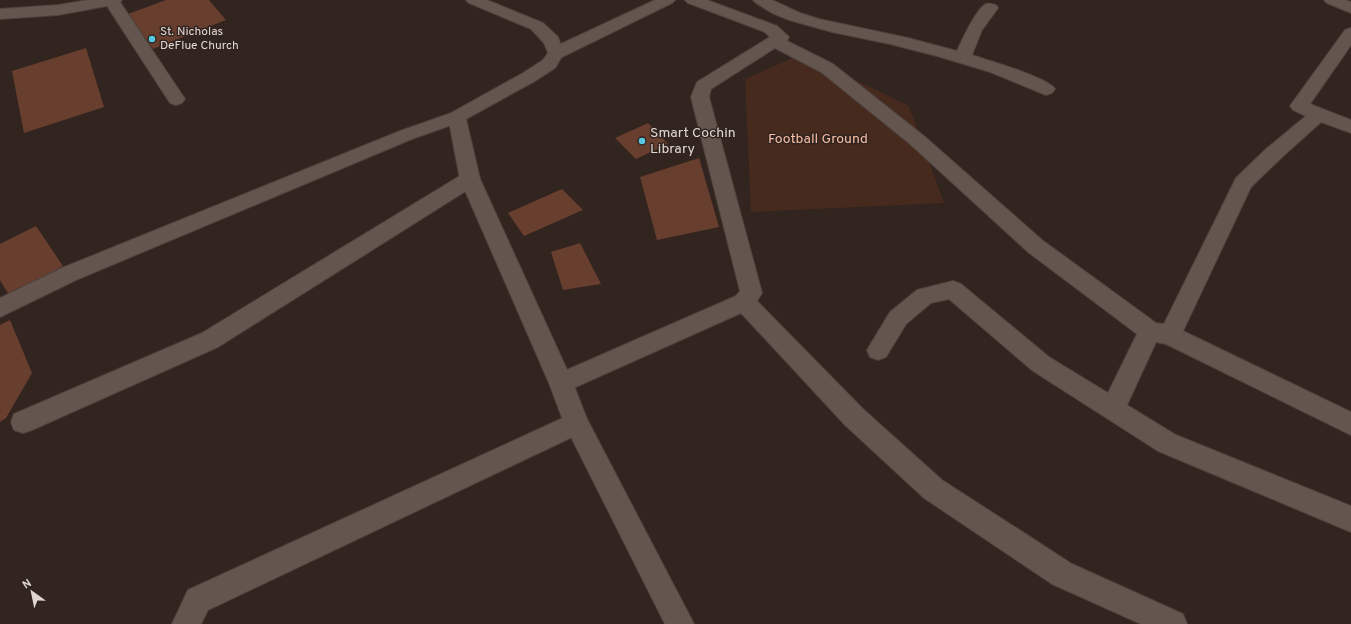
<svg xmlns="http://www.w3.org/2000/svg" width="1351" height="624" font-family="Overpass,sans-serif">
<rect width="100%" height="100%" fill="#32241f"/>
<!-- green -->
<path fill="#462a1e" d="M802,54L909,106L944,203L751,212L745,79Z"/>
<!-- building -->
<path fill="#683f2e" d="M166,0H209L226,20L153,49L128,14Z
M86,48L104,107L24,133L12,71Z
M648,123L668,144L636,159L615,138Z
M699,158L719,227L657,240L640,177Z
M562,189L583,210L524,236L508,213Z
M36,226L63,266L9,295L0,280V244Z
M580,243L601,284L563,290L551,252Z
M10,320L32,373L6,418L0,422V325Z"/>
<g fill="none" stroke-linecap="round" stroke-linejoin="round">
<!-- minor casing -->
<g stroke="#4d423d" stroke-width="2">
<path id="minor" d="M88,0H122L120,2L185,99L182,103L176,105L170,103L107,6L58,15L0,19V9L58,5Z
M655,0H675L672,3L562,57L556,58L550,57L548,53L550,49Z
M685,0H707L777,26L789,37L787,41L833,64L924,136L1042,240L1156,323L1164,324L1236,178L1266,149L1306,116L1293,110L1290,106L1345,30L1351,28V45L1310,104L1351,120V133L1321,122L1280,159L1251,187L1183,331L1351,412V435L1166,344L1156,342L1127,405L1176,435L1351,506V532L1158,451L1033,371L949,299L931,303L906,324L886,357L878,360L870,357L867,350L890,312L917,290L953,281L961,284L1049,357L1108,393L1137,334L1028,252L910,144L821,72L775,48L711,89L709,97L762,293L757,301L863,409L942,480L1072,564L1183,614L1187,624H1141L1052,584L924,498L845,425L741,313L569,390L561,393L553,390L549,383L553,376L736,296L740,291L691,97L697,82L770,37L765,32L688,3Z
M753,0H772L800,13L819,19L908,38L957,51C962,40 976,9 986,4C989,3 992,4 996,5L998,8L982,30L972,55C987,60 1047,77 1055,89L1052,93L1046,95L990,72L937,56L890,44L832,32L789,20L772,13L756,3Z
M1324,0H1345L1351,2V13L1327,3Z
M457,111L463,113L466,117L463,121L412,139L76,280L0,317V298L62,268L400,131Z
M470,172L477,174L480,179L477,184L218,347L32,430L23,433L14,430L11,422L14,414L202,333L463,174Z
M576,412L585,415L588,423L585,431L208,610L201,624H172L188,590Z"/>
</g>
<!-- secondary casing -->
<g stroke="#4d423d" stroke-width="2">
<path id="secondary" d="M466,0H487L543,23L558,37L564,53L555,68L535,81L466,119L480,179L573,383L587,419L694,624H665L564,423L549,383L460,179L448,117L451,113L523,73L543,60L548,53L544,43L531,29L469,3Z"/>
</g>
<!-- minor -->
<use href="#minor" fill="#65554f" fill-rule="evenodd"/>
<!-- secondary -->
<use href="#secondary" fill="#65554f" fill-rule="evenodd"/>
</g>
<!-- markers -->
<g fill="#57c9e2" stroke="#32241f" stroke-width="1.5">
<circle cx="152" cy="39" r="4"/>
<circle cx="642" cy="141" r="4"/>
</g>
<g text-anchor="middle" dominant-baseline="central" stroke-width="3" stroke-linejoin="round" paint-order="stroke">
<!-- far-poi labels -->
<g font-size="12" fill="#e0d7d3" stroke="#32241f" text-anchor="start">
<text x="160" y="32">St. Nicholas<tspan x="160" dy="14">DeFlue Church</tspan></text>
</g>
<!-- poi labels -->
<g font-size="14" fill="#e0d7d3" stroke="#32241f" text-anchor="start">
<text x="650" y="133">Smart Cochin<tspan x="650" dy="16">Library</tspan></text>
</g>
<!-- park labels -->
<g font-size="14" fill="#f7bda5" stroke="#32241f">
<text x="818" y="139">Football Ground</text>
</g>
</g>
<!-- north arrow -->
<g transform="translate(32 592) rotate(327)" stroke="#32241f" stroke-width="3" paint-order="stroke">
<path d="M0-3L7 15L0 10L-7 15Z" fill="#e0d7d3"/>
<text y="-6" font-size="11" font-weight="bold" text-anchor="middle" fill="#e0d7d3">N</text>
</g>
</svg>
